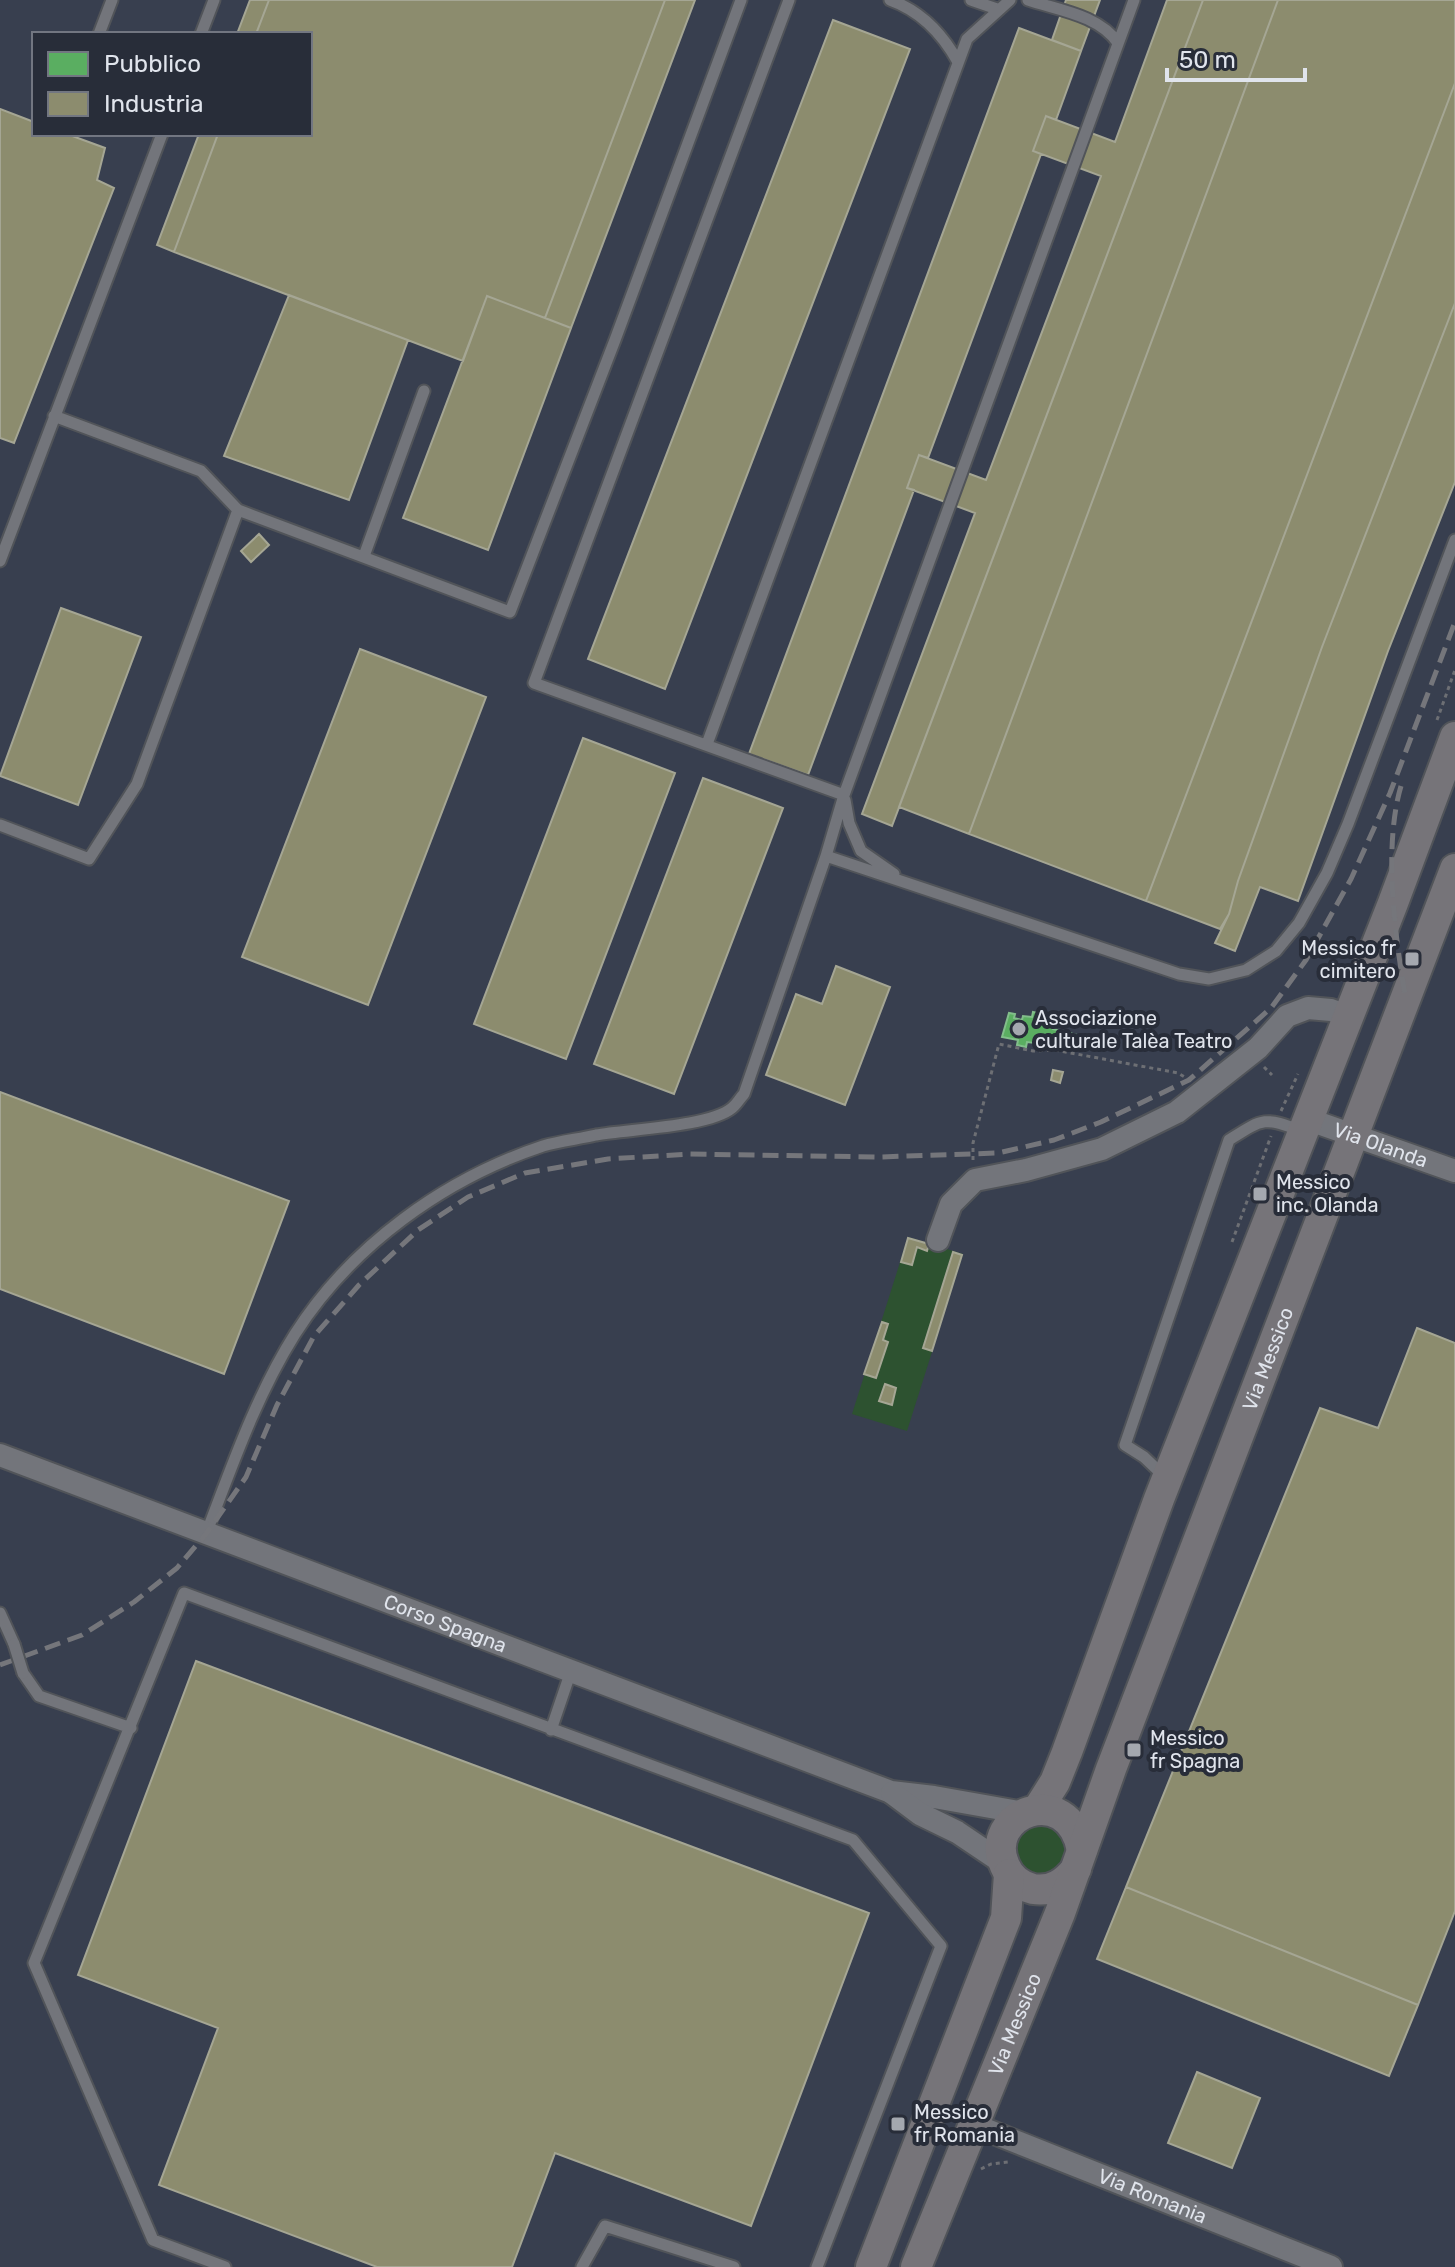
<svg xmlns="http://www.w3.org/2000/svg" width="1455" height="2267" font-family="Rubik,sans-serif">
<rect width="100%" height="100%" fill="#36383f"/>
<!-- built -->
<path fill="#383f4f" fill-rule="evenodd" d="M0,0H1455V2267H0ZM34,34H310V134H34Z"/>
<!-- green -->
<path fill="#2d5230" d="M908,1237L963,1254L907,1431L852,1414Z
M1017 1850a24 24 0 1 1 48 0a24 24 0 1 1-48 0Z"/>
<!-- public -->
<path fill="#5aae61" stroke="#82be8b" stroke-width="2" d="M1033,1012L1044,1014L1042,1023L1054,1026L1053,1029L1089,1038L1085,1049L1027,1042L1026,1047L1017,1045L1018,1040L1002,1037L1009,1013L1015,1014L1014,1018L1022,1020L1023,1016L1032,1017Z"/>
<!-- industry -->
<path fill="#8c8c6e" stroke="#a5a694" stroke-width="2" d="M250,0H269L256,34H237Z
M269,0H665L545,318L487,296L463,361L174,252L218,134H310V34H256Z
M665,0H695L571,328L545,318Z
M1066,0H1100L1081,51L1052,40Z
M1167,0H1203L892,826L862,814L975,513L907,488L919,455L986,480L1101,176L1033,151L1046,116L1115,142Z
M1203,0H1278L969,834L899,807Z
M1278,0H1455V83L1146,901L969,834Z
M833,20L910,49L665,689L588,659Z
M1019,28L1081,51L1056,120L1046,116L1033,151L1041,154L928,458L919,455L907,488L914,490L808,775L749,754Z
M1455,83V303L1322,647L1238,881L1229,914L1220,929L1146,901Z
M0,109L34,122V134H67L105,148L97,180L114,188L14,443L0,438Z
M199,134H218L174,252L157,245Z
M289,295L408,340L349,500L224,456Z
M487,296L571,328L488,550L403,518Z
M1455,303V482L1388,651L1298,901L1260,887L1235,951L1215,943L1229,914L1238,881L1322,647Z
M259,534L269,545L251,562L241,551Z
M61,608L141,637L78,805L0,776Z
M360,649L486,697L368,1005L242,957Z
M583,738L675,773L566,1059L474,1024Z
M703,778L783,808L674,1094L594,1064Z
M836,966L890,987L845,1105L766,1075L796,994L822,1004Z
M1053,1070L1063,1072L1060,1083L1051,1080Z
M0,1092L289,1201L224,1374L0,1289Z
M908,1238L929,1244L927,1251L917,1247L912,1265L901,1262Z
M953,1252L962,1255L932,1351L923,1348Z
M882,1322L888,1324L883,1340L888,1342L876,1378L864,1374Z
M1417,1328L1455,1343V1911L1418,2005L1126,1887L1320,1408L1378,1428Z
M885,1384L896,1388L892,1405L879,1401Z
M196,1661L869,1913L751,2226L555,2153L512,2267H377L159,2185L218,2028L78,1975Z
M1126,1887L1418,2005L1389,2076L1097,1959Z
M1197,2072L1260,2098L1232,2168L1168,2143Z"/>
<g fill="none" stroke-linecap="round" stroke-linejoin="round">
<!-- lane casing -->
<g stroke="#515459" stroke-width="15">
<path id="lane" d="M789,0L534,683L844,795L1134,0
M890,0C921,11 942,33 958,62
M971,0L997,9
M1028,0C1058,10 1099,15 1118,43
M99,34L112,0
M201,34L214,0
M54,416L201,471L238,510L510,612L615,340L741,0
M364,556L424,391
M0,561L162,134
M707,744L967,39L1010,0
M845,800L849,823L861,851L894,874
M0,825L89,859L137,784L238,510
M826,856L1179,974L1209,979L1246,970L1276,951L1299,923L1327,873L1348,824L1455,540
M1166,1478L1144,1457L1125,1445L1229,1140C1262,1119 1264,1116 1301,1131
M206,1534C232,1466 256,1396 295,1334C351,1246 444,1179 543,1146C560,1141 579,1139 596,1135C629,1129 709,1127 732,1108C737,1104 740,1098 744,1094L826,856L844,795
M0,1613L14,1644
M23,1673L39,1696L131,1728
M551,1730L571,1671
M225,2267L153,2240L34,1963L184,1593L853,1840L941,1946L817,2267
M582,2267L605,2226L734,2267"/>
</g>
<!-- street casing -->
<g stroke="#515459" stroke-width="26">
<g id="street">
<path id="s1" d="M1307,1119L1455,1171"/>
<path d="M938,1240L951,1204L975,1180L1026,1170L1102,1149L1177,1112L1258,1048L1287,1016L1308,1008L1331,1010L1348,1016"/>
<path id="s2" d="M0,1455L891,1792L934,1797L1024,1813"/>
<path d="M892,1793L920,1814L957,1832L1003,1863"/>
<path id="s3" d="M974,2125L1331,2267"/>
</g>
</g>
<!-- secondary casing -->
<g stroke="#515459" stroke-width="34">
<g id="secondary">
<path d="M1038,1809L1055,1782L1067,1752L1159,1499L1393,903L1455,737"/>
<path d="M1076,1869C1065,1883 1052,1892 1033,1889C1021,1886 1010,1878 1005,1866C981,1814 1068,1779 1082,1850"/>
<path d="M871,2267L1006,1918L1009,1874"/>
<path id="s4" d="M916,2267L1060,1913L1111,1769L1455,869"/>
</g>
</g>
<!-- path -->
<path stroke="#6d6f74" stroke-width="3" stroke-dasharray="4 4" stroke-linecap="butt" d="M1437,720L1455,670
M1264,1067L1272,1075
M1281,1111L1298,1074
M973,1160V1143L999,1044L1033,1051L1055,1050L1178,1073L1188,1079
M1232,1242L1271,1136
M981,2169L991,2164L1008,2162"/>
<!-- lane -->
<use href="#lane" stroke="#73757b" stroke-width="11"/>
<!-- street -->
<use href="#street" stroke="#73757b" stroke-width="22"/>
<!-- secondary -->
<use href="#secondary" stroke="#767479" stroke-width="30"/>
<!-- rail -->
<path stroke="#75767b" stroke-width="5" stroke-dasharray="16 8" stroke-linecap="butt" d="M1401,786C1383,847 1395,938 1406,1000
M0,1665L82,1635L134,1602L177,1568L206,1534L246,1477L277,1405L314,1336L359,1285L418,1230L468,1197L525,1173L608,1159L690,1154L879,1157L998,1153L1054,1140L1101,1122L1189,1080L1271,1008L1306,960L1351,879L1390,793L1455,622"/>
<!-- lane-bridge casing -->
<g stroke="#515459" stroke-width="15" stroke-linecap="butt">
<path id="lane-bridge" d="M14,1644L23,1673"/>
</g>
<!-- lane-bridge -->
<use href="#lane-bridge" stroke="#73757b" stroke-width="11"/>
</g>
<!-- markers -->
<g fill="#a4a8af" stroke="#282d39" stroke-width="3">
<rect x="1404" y="951" width="16" height="16" rx="4"/>
<circle cx="1019" cy="1029" r="8"/>
<rect x="1252" y="1186" width="16" height="16" rx="4"/>
<rect x="1126" y="1742" width="16" height="16" rx="4"/>
<rect x="890" y="2116" width="16" height="16" rx="4"/>
</g>
<g text-anchor="middle" dominant-baseline="central" stroke-width="8" stroke-linejoin="round" paint-order="stroke">
<!-- poi labels -->
<g font-size="20" fill="#e0e4ec" stroke="#282d39" text-anchor="start">
<text x="1396" y="948" text-anchor="end">Messico fr<tspan x="1396" dy="23">cimitero</tspan></text>
<text x="1035" y="1018">Associazione<tspan x="1035" dy="23">culturale Talèa Teatro</tspan></text>
<text x="1276" y="1182">Messico<tspan x="1276" dy="23">inc. Olanda</tspan></text>
<text x="1150" y="1738">Messico<tspan x="1150" dy="23">fr Spagna</tspan></text>
<text x="914" y="2112">Messico<tspan x="914" dy="23">fr Romania</tspan></text>
</g>
<!-- street labels -->
<g font-size="20" fill="#e0e4ec" stroke="#282d39">
<text stroke="none"><textPath href="#s1" startOffset="78">Via Olanda</textPath></text>
<text stroke="none"><textPath href="#s4" startOffset="974">Via Messico</textPath></text>
<text stroke="none"><textPath href="#s2" startOffset="476">Corso Spagna</textPath></text>
<text stroke="none"><textPath href="#s4" startOffset="262">Via Messico</textPath></text>
<text stroke="none"><textPath href="#s3" startOffset="192">Via Romania</textPath></text>
</g>
</g>
<!-- legend -->
<rect x="32" y="32" width="280" height="104" fill="#282d39" stroke="#727681" stroke-width="2"/>
<rect x="48" y="52" width="40" height="24" fill="#5aae61" stroke="#727681" stroke-width="2"/>
<text x="104" y="72" font-size="24" fill="#e0e4ec">Pubblico</text>
<rect x="48" y="92" width="40" height="24" fill="#8c8c6e" stroke="#727681" stroke-width="2"/>
<text x="104" y="112" font-size="24" fill="#e0e4ec">Industria</text>
<!-- scale -->
<path d="M1167 68v12h138v-12" fill="none" stroke="#e0e4ec" stroke-width="4"/>
<text x="1179" y="68" font-size="24" fill="#e0e4ec" stroke="#282d39" stroke-width="6" paint-order="stroke">50 m</text>
</svg>
